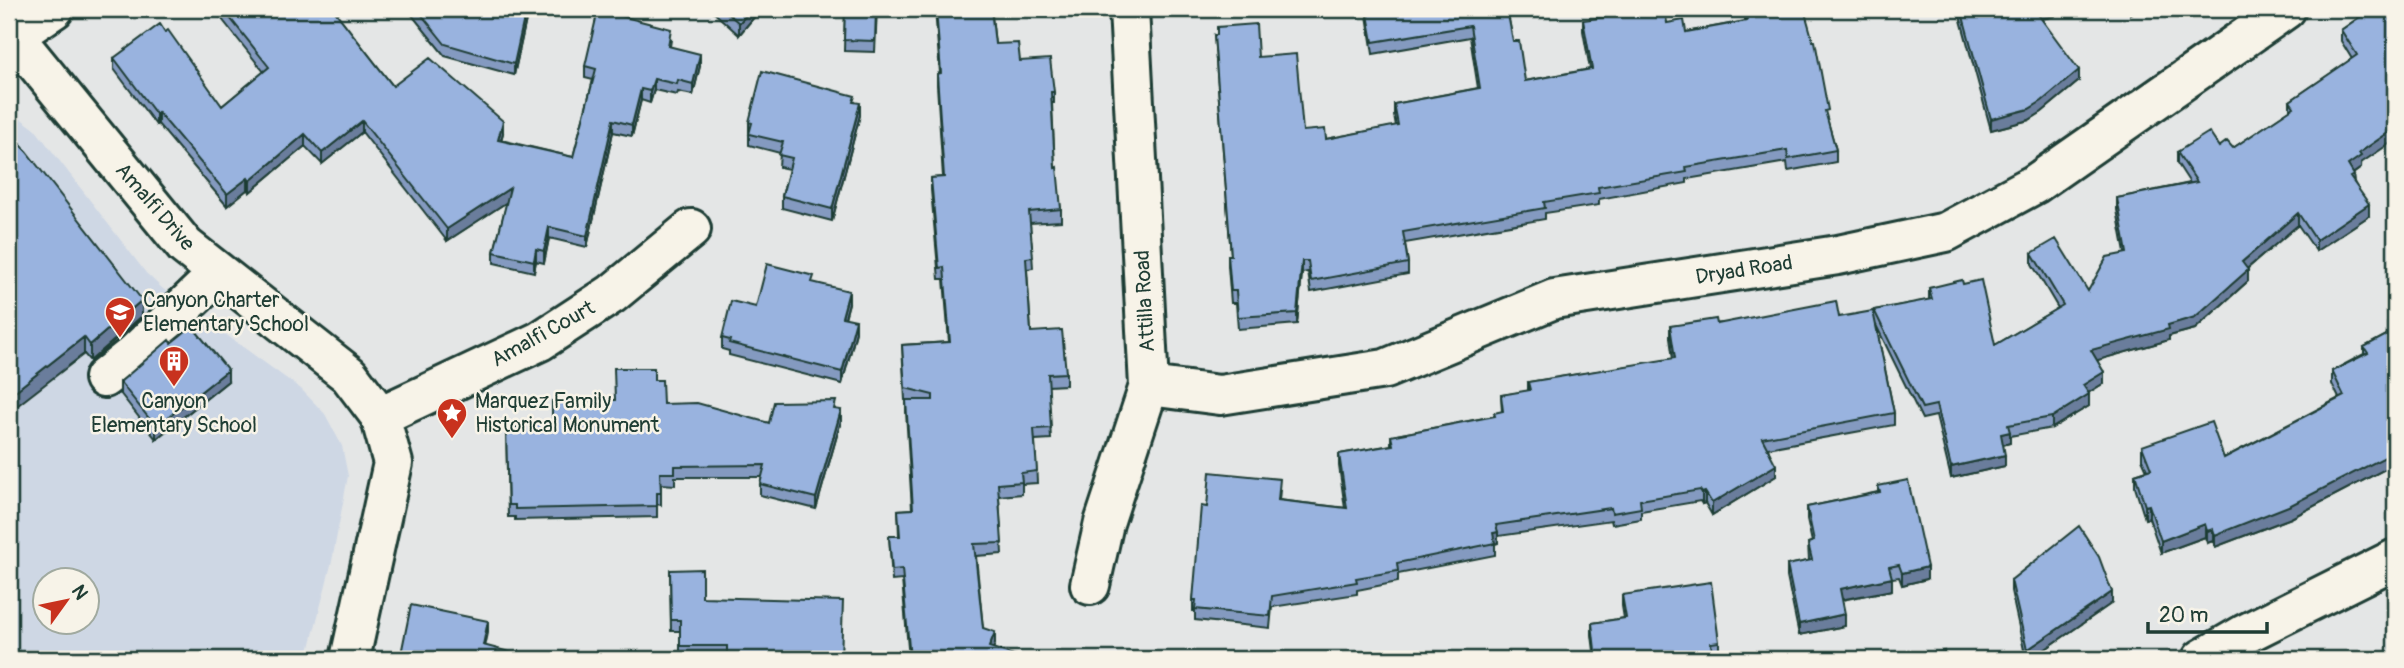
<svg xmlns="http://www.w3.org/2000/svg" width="2404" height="668" font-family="Pangolin,sans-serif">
<rect width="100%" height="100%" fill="#e4e6e6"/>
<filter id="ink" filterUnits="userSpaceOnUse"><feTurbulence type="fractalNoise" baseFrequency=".0143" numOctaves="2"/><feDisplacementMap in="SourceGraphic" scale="14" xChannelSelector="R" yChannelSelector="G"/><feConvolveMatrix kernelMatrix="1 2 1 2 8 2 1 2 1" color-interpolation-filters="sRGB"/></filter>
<g filter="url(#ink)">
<!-- built -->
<path fill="#ced7e4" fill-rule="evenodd" d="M9,110L35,129L146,273L163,289L301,389L325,414L342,446L348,476L332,561L307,659H9ZM46,580H88V622H46Z"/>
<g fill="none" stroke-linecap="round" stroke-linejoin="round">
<!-- minor casing -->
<g stroke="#1f3d34" stroke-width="44">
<path id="minor" d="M13,35L185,246L349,375L380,416L393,463L350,659
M9,39L54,9
M104,378L134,354L219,273
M1149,386L1220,395L1385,369L1554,299L1838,255L1946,232L2035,184L2286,9
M380,416L540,341L612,294L691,229
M1090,585L1104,523L1149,386L1129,9
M2202,659L2245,634L2395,559"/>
</g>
<!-- minor -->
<use href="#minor" stroke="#f7f3e8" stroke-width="38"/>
</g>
<!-- wall -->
<path fill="#849ac0" stroke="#1f3d34" stroke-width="2" d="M214,9H343L337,14L393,86L503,133L501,140L573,157L593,80L585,78V66L671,40L670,46L700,66L693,95L678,92L677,95L654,90L650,103L641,100L632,136L613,132L587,247L549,238L544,263L536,261L534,272L494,263V252L507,202L447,241L362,132L322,164L305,146L250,192L248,189L227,206L158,124L156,125L114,69V58L222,106L264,72Z
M407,9H527V15L514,75L445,56Z
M710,9H761L739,35Z
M845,9H877L875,52L844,51Z
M935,9H1015V11L992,15L995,44L1020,61L1054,92V103H1052L1055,168L1061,209V221L1030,223L1033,268L1027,269L1031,332L1066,373V385L1048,386L1051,439L1035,440L1037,483L1022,484V494L999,496L1002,554L976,556L983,628L995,644L993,649L1026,659H909L902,580L892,581L889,536H899L898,510L912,509L906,412V400H908H905L902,345L949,342L944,279H939L931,190V178L943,177L937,85V74L940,73Z
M1366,9H1507L1513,41L1525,81L1590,69L1583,31V20L1667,23L1686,32L1745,21V9L1828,122L1836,150V162L1788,171L1787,162L1687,179V183L1599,199V205L1545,213V219L1405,243L1408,263V274L1311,292L1308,272L1302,273L1297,324L1238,329L1236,303H1231L1228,266V255H1231L1214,35L1258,57L1303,131L1326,139L1396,126L1394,115V104L1478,88L1470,37L1373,54Z
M1958,9H2055V16L2042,19L2079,81L2042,112L2029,120L1991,130Z
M2370,10L2361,168L2353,174L2354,182L2369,216L2316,251L2298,225L2247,269L2248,281L2195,329L2169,336V340L2097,360L2104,383L2088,393L2089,406L2052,428L2010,436V443L2003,445L2005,466L1951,478L1936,416L1922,419L1876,325L1894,413V425L1768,448L1776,476L1712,515L1705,503L1702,504L1700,501L1641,511V519L1612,524L1611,520L1498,536V543L1495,544V555L1398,574V582L1357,590V594L1272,607L1270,628L1195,620V611H1193V600L1207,507L1280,490L1279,500L1345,508L1339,466V454L1391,445V436L1494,416L1502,412L1501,395L1528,391V382L1673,359L1670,338V326L1839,317L1874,318V310L1929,300V288L1963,284L1995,345L2058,308L2032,264V253L2088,291L2125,253L2117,210V198L2190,183L2177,163V152L2219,147L2233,148L2290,110V101L2352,59L2341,41V30Z
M855,102L860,115L832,221L782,208V196L789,169L779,167L780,153L749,145V122Z
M9,129L142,316L90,361L84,354Z
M814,283L849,303L845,318L856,332L842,384L729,355V351L722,349V338L756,307Z
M2395,317V464L2291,518L2215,547L2213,541L2207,543L2205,537L2161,553L2149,518L2145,519L2135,487V474L2147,470L2142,459V446L2224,458L2339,398L2332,384V371L2364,354V347L2387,335V322Z
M171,343L228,381L156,439L120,393V382Z
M654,380L663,404L769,423L836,409L841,421L816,509L760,495V484L762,477H675V485L661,484V505L657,504V517L515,520V517H508L506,427H519L552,424L615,400Z
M1878,486L1927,579L1902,585L1899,577L1892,578V590L1842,600L1845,626L1799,635L1787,577V565L1809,561L1808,543L1812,542L1807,519V507L1878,492Z
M670,570L702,597L841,659H727V657L680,658V631H671Z
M2011,580L2112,603L2031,659H2026L2011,591Z
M1622,595L1719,642V654L1712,655L1713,659H1595L1592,635V623L1624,618L1622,606Z"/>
<!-- shaded-wall -->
<path fill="#6b7d9c" stroke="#1f3d34" stroke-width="2" d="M331,9H343L331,18Z
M526,9H527V15L514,75V64Z
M752,9H761L739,35V23Z
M2034,9H2055V16L2034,20Z
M2130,9H2137L2130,14Z
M700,54V66L693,95V84Z
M2079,70V81L2042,112L2029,120L1991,130V119Z
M654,79V90L650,103V91Z
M641,89V100L632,136V125Z
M860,103V115L832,221V209Z
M158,112V124L156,125V114Z
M613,120V132L587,247V236Z
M362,121V132L322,164V153Z
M503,121V133L498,151V140Z
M2395,128V140L2361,163V168L2348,177V165L2359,153Z
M305,134V146L250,192V181Z
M248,178V189L227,206V194Z
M510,188V200L447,241V229Z
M2369,204V216L2316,251V240Z
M2298,213V225L2242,273V262Z
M549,227V238L544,263V251Z
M536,249V261L534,272V261Z
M1302,261V273L1297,324V313Z
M2248,270V281L2195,329L2169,336V340L2091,362V350L2168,325Z
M849,291V303L842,328V317Z
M142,300V316L90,361V345Z
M856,320V332L842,384V372Z
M84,337V354L9,412V396Z
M228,370V381L156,439V427Z
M2104,372V383L2083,396V385Z
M2089,394V406L2052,428V417Z
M841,410V421L816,509V498Z
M2010,432V443L2001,445V434Z
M2395,452V464L2291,518L2215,547V535Z
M2005,455V466L1951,478V467Z
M1776,465V476L1712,515V503Z
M1705,492V503L1702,504V493Z
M2149,505V518L2145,519V506Z
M2205,524V537L2161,553V541Z
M2213,529V541L2207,543V531Z
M1498,532V543L1493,544V533Z
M1927,567V579L1902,585V573Z
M1892,578V590L1840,600V589Z
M2112,592V603L2031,659H2027V650Z
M1845,614V626L1799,635V624Z
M488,621V633L483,657V645Z
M995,632V644L989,659V647Z"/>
<!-- building -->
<path fill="#99b3df" stroke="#1f3d34" stroke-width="2" d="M223,9H333L393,86L430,58L503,121L498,140L573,157L596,69L585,66L598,10L671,29L668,46L700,54L693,84L678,80L677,84L654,79L650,91L641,89L632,125L613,120L587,236L549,227L544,251L536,249L534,261L494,252L510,188L447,229L362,121L322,153L305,134L250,181L248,178L227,194L158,112L156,114L114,58L160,24L165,32L168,30L222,106L269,67Z
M417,9H526L514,64L445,44Z
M723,9H752L739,23Z
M845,9H876L875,41L844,40Z
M936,9H991L995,44L1018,43L1020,61L1050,59L1054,92H1051L1055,168L1057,167L1061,209L1029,212L1033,257L1026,258L1031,332L1062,330L1066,373L1048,374L1051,428L1034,429L1037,471L1021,473L1022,482L998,484L1002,543L974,544L983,628L995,632L989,647L1026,659H910L902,569L892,570L889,536H900L898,510L913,509L906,400H933V395L905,388L902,345L950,342L944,267L939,268L931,178L944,177L937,74L941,73Z
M1367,9H1507L1513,41H1519L1525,81L1592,69L1583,20L1665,9L1667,23L1684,20L1686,32L1747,21L1745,9H1804L1813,41H1815L1828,110L1825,111L1836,150L1788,159L1787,150L1686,167L1687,172L1598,187L1599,193L1544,202L1545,208L1403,232L1408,263L1311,281L1308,261H1302L1297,313L1238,317L1236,291H1231L1228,255H1231L1214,35H1217V27L1256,24L1258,57L1296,54L1303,131L1325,129L1326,139L1398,125L1394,104L1480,88L1470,26L1373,42Z
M1961,9H2035H2034L2079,70L2042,101L2029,109L1991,119Z
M2378,9H2395V128L2359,153L2361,156L2348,165L2354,175L2350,177L2369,204L2316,240L2298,213L2242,262L2248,270L2195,317L2168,325L2169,329L2091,350L2104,372L2083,385L2089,394L2052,417L2008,425L2010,432L2001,434L2005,455L1951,467L1936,405L1922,408L1874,310L1932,299L1929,288L1962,280L1963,284L1981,280L1995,345L2063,305L2032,253L2056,239L2088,291L2107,257L2127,253L2117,198L2197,182L2177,152L2209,132L2219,147L2227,141L2233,148L2294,107L2290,101L2357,55L2341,30L2370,10L2372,13Z
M762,71L855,96L853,102L860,103L832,209L782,196L792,158L779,155L783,142L749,134L752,123L749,122Z
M9,129L142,300L90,345L84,337L9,396Z
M767,264L814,276L812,282L849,291L842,317L856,320L842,372L729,343L730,340L722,338L731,301L756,307Z
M1836,301L1839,317L1873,311L1894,413L1762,438L1776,465L1712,503L1705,492L1702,493L1700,490L1640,500L1641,508L1612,513L1611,508L1496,525L1498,532L1493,533L1495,543L1397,563L1398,571L1356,578L1357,582L1272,596L1270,616L1195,609L1196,600H1193L1201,506L1207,507L1210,472L1280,479L1278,500L1347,508L1339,454L1393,445L1391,436L1495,416L1494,413L1503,411L1501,395L1530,390L1528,382L1675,358L1670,326L1716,319L1717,324Z
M2395,317V452L2291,505L2215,535L2213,529L2207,531L2205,524L2161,541L2149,505L2145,506L2135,474L2151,469L2142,446L2211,422L2224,458L2344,396L2332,371L2368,353L2364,347L2392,332L2387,322Z
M192,326L228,370L156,427L120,382L169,340L171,343Z
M614,368H654V380H662L663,404L697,403L769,423L774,402L836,401L834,409L841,410L816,498L760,484L765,465L675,466V473H660L661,493H657V506L515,509V505H508L506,427H519V423L552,424V401L615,400Z
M1908,480L1927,567L1902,573L1899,565L1889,567L1892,578L1840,589L1845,614L1799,624L1787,565L1812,560L1808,543L1814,541L1807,507L1880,492L1878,486Z
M2079,526L2099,557L2112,592L2027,650L2011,580Z
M702,569V597L843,601L841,659H759V656L727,655V646H680V620H671L670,570Z
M1711,582L1719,642L1711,643L1713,659H1596L1592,623L1626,618L1622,595Z
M411,605L488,621L483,645L521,655L523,659H400Z
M1944,651L1946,659H1909Z
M2384,654L2387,658L2395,654V659H2374Z"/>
</g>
<!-- icons -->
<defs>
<g id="school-pin" transform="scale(1.575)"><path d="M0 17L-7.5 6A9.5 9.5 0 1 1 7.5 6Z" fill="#c8321e" stroke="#f7f3e8"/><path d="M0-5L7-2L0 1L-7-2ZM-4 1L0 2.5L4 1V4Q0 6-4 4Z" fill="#fff"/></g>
<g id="building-pin" transform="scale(1.575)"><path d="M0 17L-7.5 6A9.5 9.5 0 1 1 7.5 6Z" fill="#c8321e" stroke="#f7f3e8"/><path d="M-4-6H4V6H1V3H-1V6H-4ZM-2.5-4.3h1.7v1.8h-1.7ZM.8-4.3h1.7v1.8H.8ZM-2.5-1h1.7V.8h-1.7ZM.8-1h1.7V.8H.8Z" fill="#fff"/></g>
<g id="sight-pin" transform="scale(1.575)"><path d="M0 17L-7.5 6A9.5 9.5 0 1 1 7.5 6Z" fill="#c8321e" stroke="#f7f3e8"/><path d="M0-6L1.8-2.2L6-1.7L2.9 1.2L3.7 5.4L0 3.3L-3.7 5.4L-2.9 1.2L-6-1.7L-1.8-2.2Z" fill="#fff"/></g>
</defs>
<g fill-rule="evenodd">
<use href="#school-pin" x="120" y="312"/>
<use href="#building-pin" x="174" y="361"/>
<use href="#sight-pin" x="452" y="413"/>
</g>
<g text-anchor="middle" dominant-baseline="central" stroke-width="5" stroke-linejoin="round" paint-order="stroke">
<!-- street labels -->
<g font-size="21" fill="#1f3d34" stroke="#f7f3e8">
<text transform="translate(155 207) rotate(49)">Amalfi Drive</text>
<text transform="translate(1744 270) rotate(-9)">Dryad Road</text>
<text transform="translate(1145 301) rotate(-93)">Attilla Road</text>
<text transform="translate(543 334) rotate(-29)">Amalfi Court</text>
</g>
<!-- poi labels -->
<g font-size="21" fill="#1f3d34" stroke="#f7f3e8" text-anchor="start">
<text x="143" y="300">Canyon Charter<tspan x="143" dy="24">Elementary School</tspan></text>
<text x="174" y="401" text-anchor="middle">Canyon<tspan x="174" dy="24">Elementary School</tspan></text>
<text x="475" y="401">Marquez Family<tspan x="475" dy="24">Historical Monument</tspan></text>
</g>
</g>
<!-- margin -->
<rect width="2404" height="668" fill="none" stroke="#f7f3e8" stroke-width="35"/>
<rect x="18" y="18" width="2369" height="633" fill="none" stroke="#1f3d34" stroke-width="2.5" filter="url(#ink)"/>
<!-- north arrow -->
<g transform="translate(66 601) rotate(57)"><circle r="33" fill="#f7f3e8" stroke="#a1aaa0" stroke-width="2"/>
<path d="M0-5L12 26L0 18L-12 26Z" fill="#c8321e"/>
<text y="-10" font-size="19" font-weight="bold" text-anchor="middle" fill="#1f3d34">N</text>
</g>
<!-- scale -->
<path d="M2148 622v10h119v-10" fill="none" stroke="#1f3d34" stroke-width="3.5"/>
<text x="2159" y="622" font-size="21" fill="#1f3d34" stroke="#f7f3e8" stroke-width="5" paint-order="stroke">20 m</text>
</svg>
